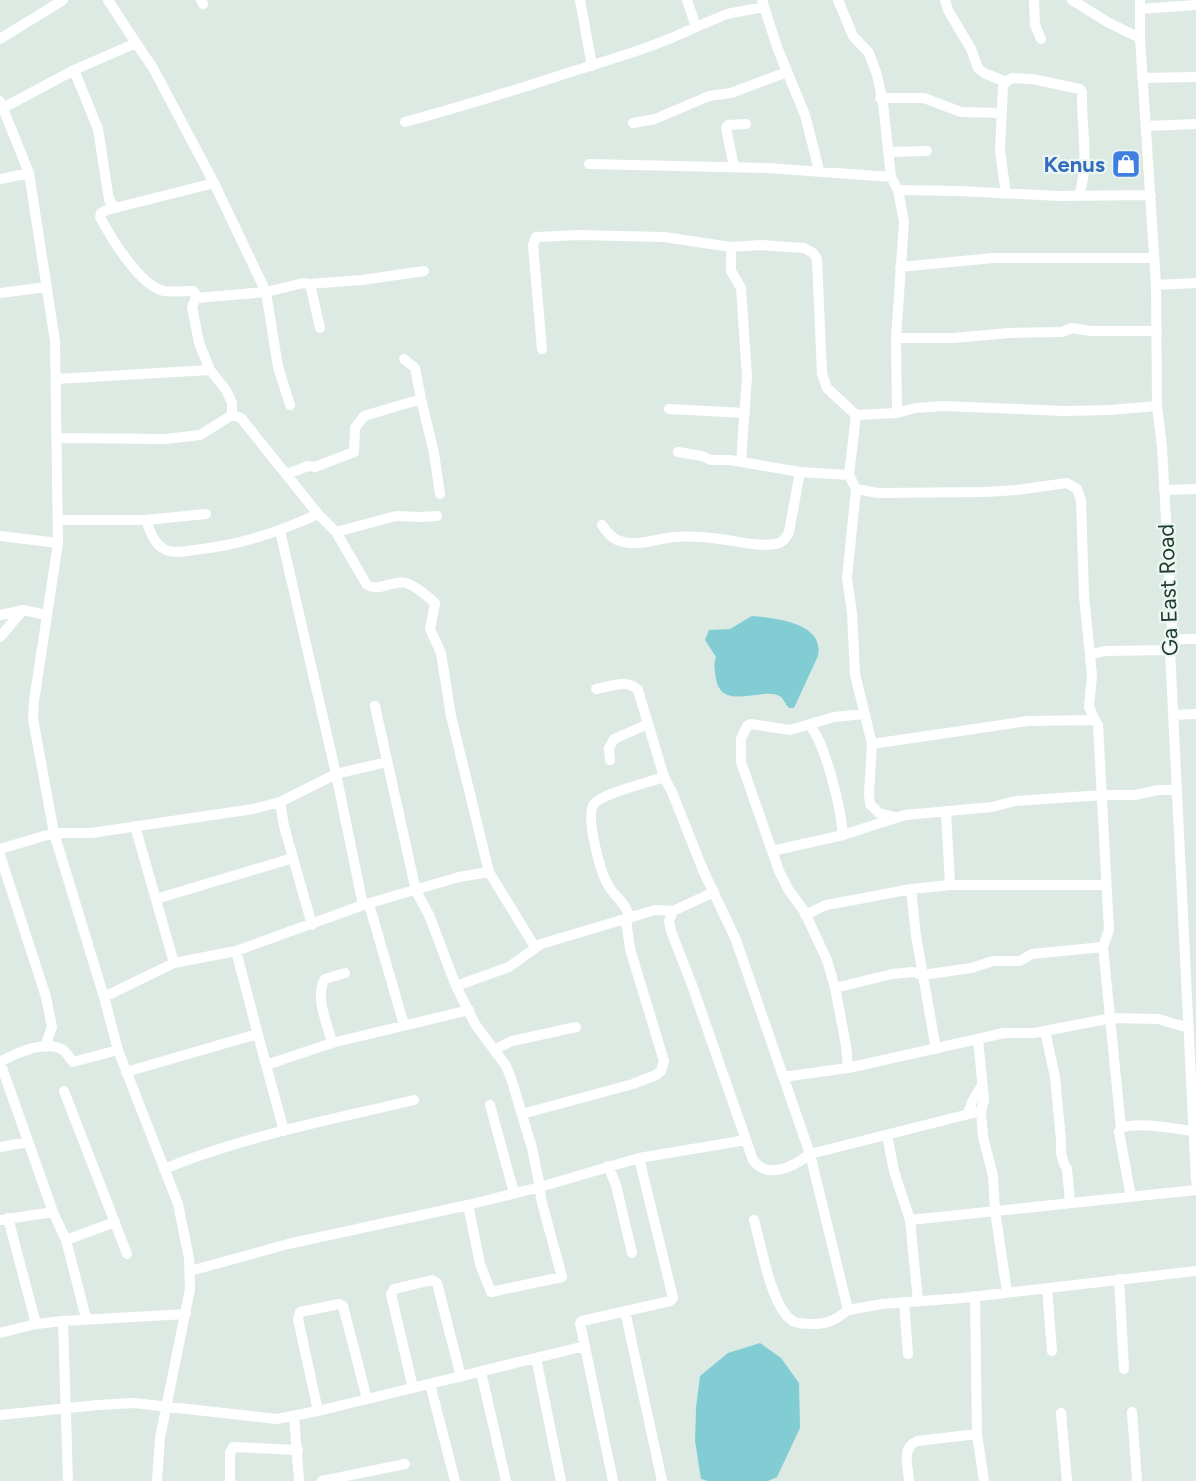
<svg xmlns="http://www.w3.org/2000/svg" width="1196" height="1481" font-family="Figtree,sans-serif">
<rect width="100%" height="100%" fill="#ddeae3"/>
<!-- water -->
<path fill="#81cdd3" d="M752,616C776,618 825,623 818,656L794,708H789C786,705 784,700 781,697C765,685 722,713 716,679C715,671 713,665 716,657L705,640L709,630L730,629Z
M760,1343L781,1358L799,1383L800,1428L777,1477L768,1481H708L701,1479L695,1441L696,1408L700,1376L728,1353Z"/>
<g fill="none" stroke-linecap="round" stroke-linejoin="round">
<!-- minor -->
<path stroke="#fff" stroke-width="10" d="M108,0L136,43
M201,0L203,4
M580,0L592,66
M687,0L696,27L727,14L764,7
M762,0L777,47L805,115L819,170
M838,0L853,36L869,53L877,75L883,103L891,177L898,190L904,222L896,338L897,413
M945,0L948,10L971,49L978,68L984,73L1006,82
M1034,0L1035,25L1041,39
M1072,0L1109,23L1140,38
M1140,0V38L1156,285L1157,406L1162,447L1172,627L1170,650L1196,1181
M1140,9L1196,5
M0,39L63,0
M74,70L98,129L109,200L116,208
M1142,78L1196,77
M880,98H924L961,112L1002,113
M0,101L29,173L55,341L58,543
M3,108L74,70L136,43L153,68L214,183L266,292L278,367L290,405
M405,122C464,106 522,88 580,69C619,57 659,45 696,27
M633,123L655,119L709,96L731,93L787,72
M1147,126L1196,124
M888,152L927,151
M589,164L768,168L891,177
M734,167L726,128L728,125L746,124
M0,179L29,173
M214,183L107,210L101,213L100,217C111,238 140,286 164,291C173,292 184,291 193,291L195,293L196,298L192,307L199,343L210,370L226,390L232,403V415
M898,190L959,191L1060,196L1151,195
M1006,194L1000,151L1003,86L1006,82L1012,78L1032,79L1080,89L1082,92C1081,127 1090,162 1079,195
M731,247V271L741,288L747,377L741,462
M900,267L993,258H1154
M308,284L311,288L320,328
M1156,285L1196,283
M0,293L47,287
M196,298L266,292L303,283L308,284L362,280L424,271
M896,338H953L1009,333L1062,332L1072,328L1091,331H1157
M542,349L533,245L536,237L579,235L664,237L731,247L760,245L804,248L813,253L817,259L822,374L827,388L856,415
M56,379L210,370
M421,399L434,453L440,494
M669,409L745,413
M58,438L165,439L200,435L232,415L241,418L318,514L336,532L367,585C379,592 393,580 406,583C414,585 429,597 435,603L430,629L441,653L451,716L489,872
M678,452L702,456L711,460H730L800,472L849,475
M287,474L308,466L315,467L354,452L355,428L364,416L421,399L415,368L404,359
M856,489L878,493L985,492L1017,490L1067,483L1077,489L1081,500L1084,596L1090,655
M1164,490L1196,489
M60,520H146L206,514
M146,520C150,531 154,545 166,550C175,554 185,551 194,550C240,545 276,533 318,514
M602,525C607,533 613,540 623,542C639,546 657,539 673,537C688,536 705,537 720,539C738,541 757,547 775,544C783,543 785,539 789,532L800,472
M280,531L336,774L363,905
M336,532L396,516L421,517L437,516
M0,536L58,543L34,701L33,719L54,833L104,997L118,1050L178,1204L189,1258L190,1289L160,1438L157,1481
M0,615L23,610L47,615
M0,637L23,610
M1172,639H1196
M596,689C608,687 628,678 638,690L664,777L672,792L703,870L736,940L810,1154L981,1111
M375,706L416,891L429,915L456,986L475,1024L506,1066L511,1078L532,1148L540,1187L541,1199L562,1277L491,1292L480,1264L468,1205
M1173,715L1196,714
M1095,720L1098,725L1109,930L1103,947
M810,725C826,746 841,808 843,835
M872,744L1028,721L1095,720L1089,707L1092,676L1090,655L1104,651L1170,650
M610,760L609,748L614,739L648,724
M280,802L284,826L312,925
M946,812L950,885
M894,817L879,813L870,804L869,794L872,744L855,674L852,613L847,578L856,489L849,475L856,415L897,413L915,408L943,406L1064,411L1110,410L1157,406
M135,826L174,963
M0,849L54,833H91L253,809L280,802L336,774L387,762
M772,851L843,835L905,815L992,807L1015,801L1103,795H1135L1158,790H1176
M0,855L46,997L52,1027L45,1047
M911,889L916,936L936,1049
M156,899L293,858
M369,904L404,1025
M673,911L669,921L671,931L692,985L753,1160C768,1180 793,1167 810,1154L848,1310L882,1304L962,1298L1196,1271
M805,915L826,905L859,899L911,889L950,885H1106
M629,919C628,904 615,898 608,885C600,871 585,816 594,804C601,794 650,782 664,777
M236,951L266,1065L332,1043L469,1010
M456,986L509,967L541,944L655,910L673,911L714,892
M835,988L892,974L913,972L923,975L971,968L993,961H1020L1032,954L1103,947L1121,1128L1119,1132L1131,1197
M104,997L174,963L236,951L363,905L459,877L489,872L535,947
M1045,1031L1055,1077L1061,1140V1153L1064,1164L1067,1169L1070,1203
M978,1039L984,1100L981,1111L983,1137L993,1176L995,1211L1007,1292
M332,1043C328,1025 314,997 325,979L345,973
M494,1050L512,1041L576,1027
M1,1061C17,1053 46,1039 63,1050C66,1052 70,1058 73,1062L118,1050
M0,1062L53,1212L66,1240L86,1318
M266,1065L284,1131
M848,1068L846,1045L835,988L827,960L804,911L788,889L779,871L741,762V739L747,726L751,724L790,730L834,717L864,714
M126,1072L257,1034
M783,1077L848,1068L1004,1033H1034L1112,1018L1158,1019L1189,1028
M64,1091L127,1254
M490,1105L514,1193
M522,1114L633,1084L656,1075L661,1071L664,1061L630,949L626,920
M968,1114L972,1102L981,1087
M1121,1128C1138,1121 1175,1129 1193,1131
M887,1135L894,1171L910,1220L918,1301
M0,1147L28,1142
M608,1166L616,1185L632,1253
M164,1169C244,1136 330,1120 414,1100
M8,1218L36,1324
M0,1220L53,1212
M754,1220C761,1244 772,1313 795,1322C801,1324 808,1324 814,1324C828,1324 837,1319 848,1310
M910,1220L1196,1190
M66,1240L115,1222
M190,1271L288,1244L468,1205L540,1187L639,1158L746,1140
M1119,1279L1124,1369
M1047,1288L1052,1351
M975,1296L977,1434L984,1481
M904,1302L908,1354
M625,1311L662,1481
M63,1321L68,1481
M0,1333L36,1324L63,1321L186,1314
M536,1358L561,1481
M481,1372L506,1481
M430,1384L455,1481
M413,1388L391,1294L394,1289L432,1280L437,1283L461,1377
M318,1411L298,1319L300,1312L339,1304L343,1306L367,1399
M1132,1412L1137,1481
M1061,1413L1067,1481
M0,1415L98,1405L134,1403L277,1419L318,1411L585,1346
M294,1416L299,1481
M230,1481V1453L233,1447L298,1450
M322,1481L405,1464
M613,1481L580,1323L582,1321L670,1301L673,1298L639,1158
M909,1481C908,1466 901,1448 917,1441L977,1434"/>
</g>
<!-- icons -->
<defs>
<g id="shop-square" transform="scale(1.5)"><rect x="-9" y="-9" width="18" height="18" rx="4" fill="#3f7fe0" stroke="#edf7f1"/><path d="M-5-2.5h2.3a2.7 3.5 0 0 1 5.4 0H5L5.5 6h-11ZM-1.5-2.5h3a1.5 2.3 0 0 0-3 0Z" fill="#fff"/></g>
</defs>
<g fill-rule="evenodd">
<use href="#shop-square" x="1126" y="164"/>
</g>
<g text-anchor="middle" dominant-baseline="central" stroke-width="4.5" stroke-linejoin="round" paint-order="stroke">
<!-- shop labels -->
<g font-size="22" font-weight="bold" fill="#366cbe" stroke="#edf7f1" text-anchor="end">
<text x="1105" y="164">Kenus</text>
</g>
<!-- street labels -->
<g font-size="22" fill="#1e3a30" stroke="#edf7f1">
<text transform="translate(1168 590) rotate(-92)">Ga East Road</text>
</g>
</g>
</svg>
